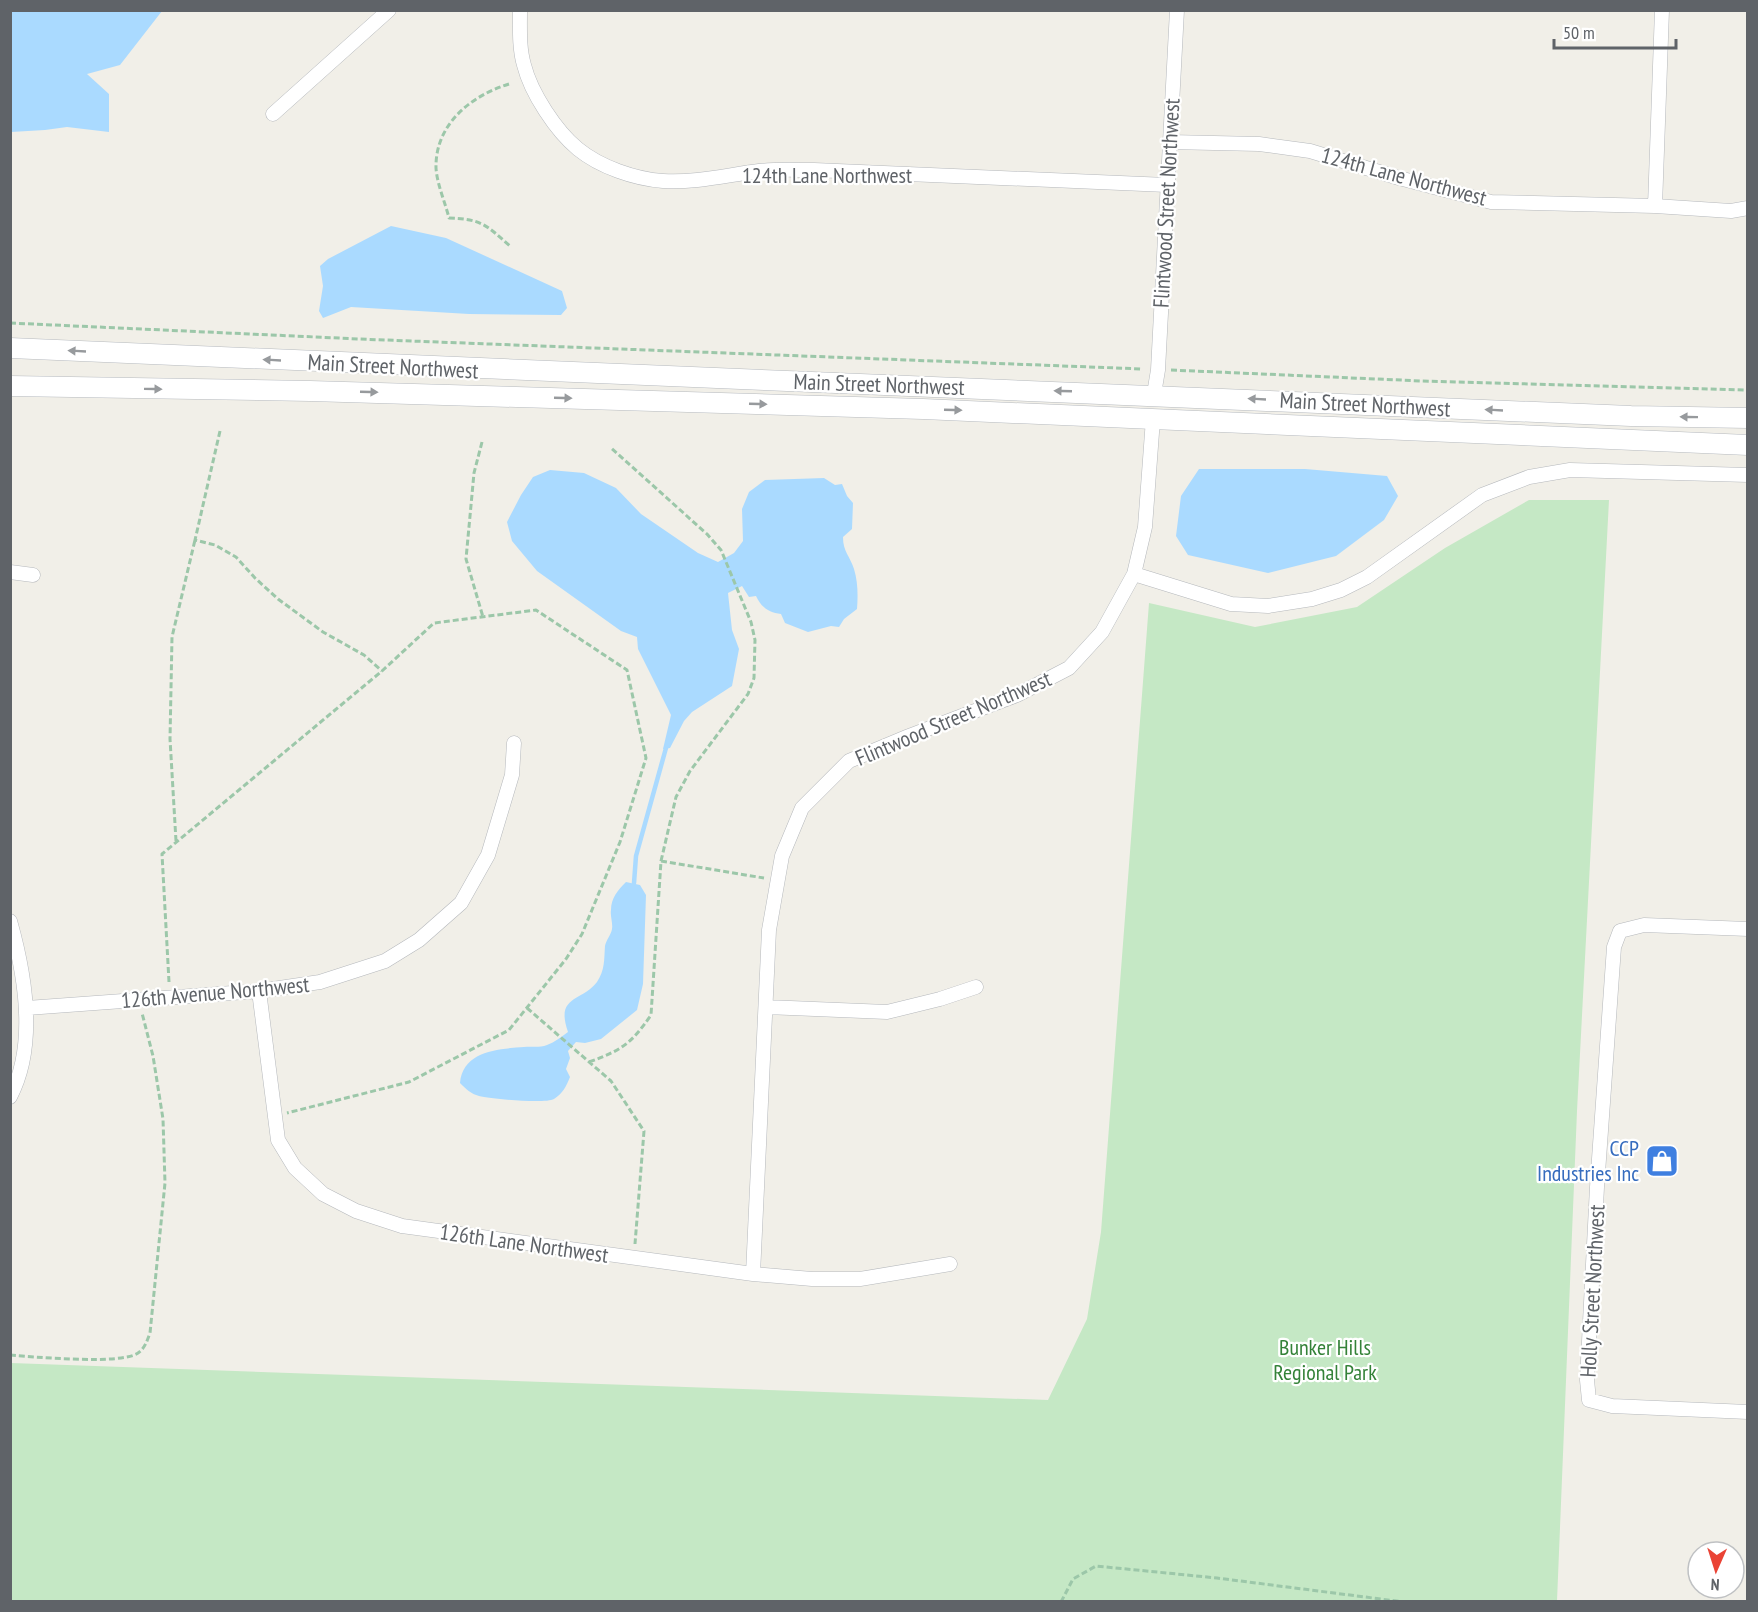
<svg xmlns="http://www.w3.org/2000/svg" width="1758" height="1612" font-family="'PT Sans Narrow',sans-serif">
<rect width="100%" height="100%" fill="#f1efe8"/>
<!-- green -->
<path fill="#c5e8c5" d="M1529,500H1609L1577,1111L1557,1601H11V1363L1048,1400L1087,1319L1101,1232L1149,603L1255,627L1357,607L1445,548Z"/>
<!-- water -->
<path fill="#aadaff" d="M11,10L162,11L120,65L87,74L109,94V132L67,127L45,130L11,132Z
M391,226L446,238L562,291L567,308L561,315L469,314L351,307L323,318L319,311L323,286L320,266L328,259Z
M1199,469H1305L1387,476L1398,496L1384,520L1336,556L1268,573L1188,555L1176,536L1181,496Z
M550,470L584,473L616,488L641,514L698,553L718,562L734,553L743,541L742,509L749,492L765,480L824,478L835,485L842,484L847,496L853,503L852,529L843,537C843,552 850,556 854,569C858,582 858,596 857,609L844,619L839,627L831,626L808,632L785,623L781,614C769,613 761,607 756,596L749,597L742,586L728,593L732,630L739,649L732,686L692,712L684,721L670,748L663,749L671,715L638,649L637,637L621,631L537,571L512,541L507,522L521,495L533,477Z
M626,882L640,885L646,895L643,984L637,1010L601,1039L585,1043L576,1042L568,1051L570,1058L566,1069L570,1077C566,1087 563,1093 554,1099C545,1104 491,1099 479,1096C471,1094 466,1089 460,1083C463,1051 497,1049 524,1047C532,1046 539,1048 547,1045C555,1042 561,1037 568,1032C555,995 582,1002 597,982C605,970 604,960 605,946C606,940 611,935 612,929C613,923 610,916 611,910C611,898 618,890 626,882Z"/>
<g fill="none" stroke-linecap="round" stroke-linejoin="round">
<!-- stream -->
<path stroke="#aadaff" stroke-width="4.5" d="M634,883L636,856L666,748"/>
<!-- minor casing -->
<g stroke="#b5b8bc" stroke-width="15">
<path id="minor" d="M520,10C520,29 519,48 524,65C531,93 556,131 578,149C600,167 635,179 663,181C695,183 727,175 759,171C776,169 796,170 814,170L1167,185
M273,114L389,10
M1169,142L1259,144L1310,151L1399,178L1491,202L1655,206L1731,211L1748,208
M1655,206L1662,10
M1154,394L1158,370L1177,10
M10,572L33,575
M1134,574L1231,604L1268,606L1312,599L1341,590L1367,577L1482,495L1529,477L1570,470L1748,475
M10,921C25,974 37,1046 10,1097
M1748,929L1644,925L1620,931L1614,947L1597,1187L1587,1380L1589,1400L1612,1406L1748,1412
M259,991L278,1140L295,1168L323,1194L356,1211L402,1226L753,1274L812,1279H860L950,1264
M766,1007L887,1012L940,999L976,987
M27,1008L259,991L320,982L385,961L419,940L461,903L488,855L512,775L514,743
M753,1274L769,930L782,856L802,808L849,761L909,736L1017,695L1069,668L1102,632L1134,574L1145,527L1153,419"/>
</g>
<!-- secondary casing -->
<g stroke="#b6babf" stroke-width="21">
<path id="secondary" d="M10,348C550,373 1091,392 1631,416L1748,418
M10,386L310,391L923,409L1748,445"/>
</g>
<!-- path -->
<path stroke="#9cc7a9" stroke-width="3" stroke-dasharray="6 3" stroke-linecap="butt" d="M509,84C470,96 435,125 436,168C437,184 445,202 449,218C482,219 486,225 510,246
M10,323L359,339L1143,369
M1171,370L1422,381L1748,390
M220,431L195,540L215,545L236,557L255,578L278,599L323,632L364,655L382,671
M482,442L474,473L466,559L483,617
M176,841L170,739L172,637L195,540
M661,861L764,878
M169,982L162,854L382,671L434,623L536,610L627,670L646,758L620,842L582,934L566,959L509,1030L409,1082L287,1113
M527,1008L611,1081L644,1131L635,1244
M589,1062C622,1050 631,1044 651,1015L661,861L676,797L690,771L748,694L754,678L755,640L751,622L721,550L707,534L611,448
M10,1355C34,1357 122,1365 138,1353C145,1348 147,1341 150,1333L165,1183L163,1119L153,1056L142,1013
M1061,1602L1073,1579L1096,1566L1217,1578L1404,1602"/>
<!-- minor -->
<use href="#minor" stroke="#fff" stroke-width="14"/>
<!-- secondary -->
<use href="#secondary" stroke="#fff" stroke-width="20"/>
</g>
<!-- one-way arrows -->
<defs><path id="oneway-solid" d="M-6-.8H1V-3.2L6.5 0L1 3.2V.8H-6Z" transform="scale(1.5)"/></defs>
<g fill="#979a9d">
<use href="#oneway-solid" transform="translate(77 351) rotate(-177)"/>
<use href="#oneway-solid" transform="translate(272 360) rotate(-177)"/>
<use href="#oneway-solid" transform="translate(153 389) rotate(1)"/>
<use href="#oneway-solid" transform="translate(1063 391) rotate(-178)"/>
<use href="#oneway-solid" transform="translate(369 392) rotate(2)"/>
<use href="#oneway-solid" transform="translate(563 398) rotate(2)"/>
<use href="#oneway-solid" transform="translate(1257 399) rotate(-177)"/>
<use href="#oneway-solid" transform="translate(758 404) rotate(2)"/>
<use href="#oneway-solid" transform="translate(953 410) rotate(2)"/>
<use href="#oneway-solid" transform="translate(1494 410) rotate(-177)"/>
<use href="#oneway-solid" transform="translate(1689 417) rotate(-179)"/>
</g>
<!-- icons -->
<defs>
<g id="shop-square" transform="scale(1.725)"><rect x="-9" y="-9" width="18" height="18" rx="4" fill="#3f7fe0" stroke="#fff"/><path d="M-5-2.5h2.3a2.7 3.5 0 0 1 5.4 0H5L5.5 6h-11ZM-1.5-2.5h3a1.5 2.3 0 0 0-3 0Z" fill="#fff"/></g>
</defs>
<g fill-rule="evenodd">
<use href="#shop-square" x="1662" y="1161"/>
</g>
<g text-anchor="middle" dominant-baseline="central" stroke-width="4.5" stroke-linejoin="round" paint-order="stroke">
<!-- street labels -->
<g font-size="22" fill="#5f6368" stroke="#fff">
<text x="827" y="175">124th Lane Northwest</text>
<text transform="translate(1404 176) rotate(15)">124th Lane Northwest</text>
<text transform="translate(1166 203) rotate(-87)">Flintwood Street Northwest</text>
<text transform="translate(393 366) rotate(3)">Main Street Northwest</text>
<text transform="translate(879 384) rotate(2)">Main Street Northwest</text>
<text transform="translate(1365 404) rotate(3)">Main Street Northwest</text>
<text transform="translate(953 718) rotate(-23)">Flintwood Street Northwest</text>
<text transform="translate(215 992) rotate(-5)">126th Avenue Northwest</text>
<text transform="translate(524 1243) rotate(8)">126th Lane Northwest</text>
<text transform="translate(1592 1291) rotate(-87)">Holly Street Northwest</text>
</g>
<!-- shop labels -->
<g font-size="22" fill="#366cbe" stroke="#fff" text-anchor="end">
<text x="1639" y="1148">CCP<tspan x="1639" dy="25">Industries Inc</tspan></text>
</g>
<!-- park labels -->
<g font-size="22" fill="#348238" stroke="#fff">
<text x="1325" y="1347">Bunker Hills<tspan x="1325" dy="25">Regional Park</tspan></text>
</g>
</g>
<!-- border -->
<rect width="1758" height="1612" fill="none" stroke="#5f6368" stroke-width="24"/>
<!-- north arrow -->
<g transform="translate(1716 1570) rotate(183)"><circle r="28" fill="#ffffff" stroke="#bfc1c3" stroke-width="1.5"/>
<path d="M0-4.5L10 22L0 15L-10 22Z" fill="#ea4335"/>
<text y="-9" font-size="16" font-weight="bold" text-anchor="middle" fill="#5f6368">N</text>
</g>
<!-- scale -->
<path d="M1554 39v9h122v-9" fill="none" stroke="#5f6368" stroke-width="3"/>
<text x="1563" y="39" font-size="18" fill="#5f6368" stroke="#ffffff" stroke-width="4.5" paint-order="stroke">50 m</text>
</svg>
